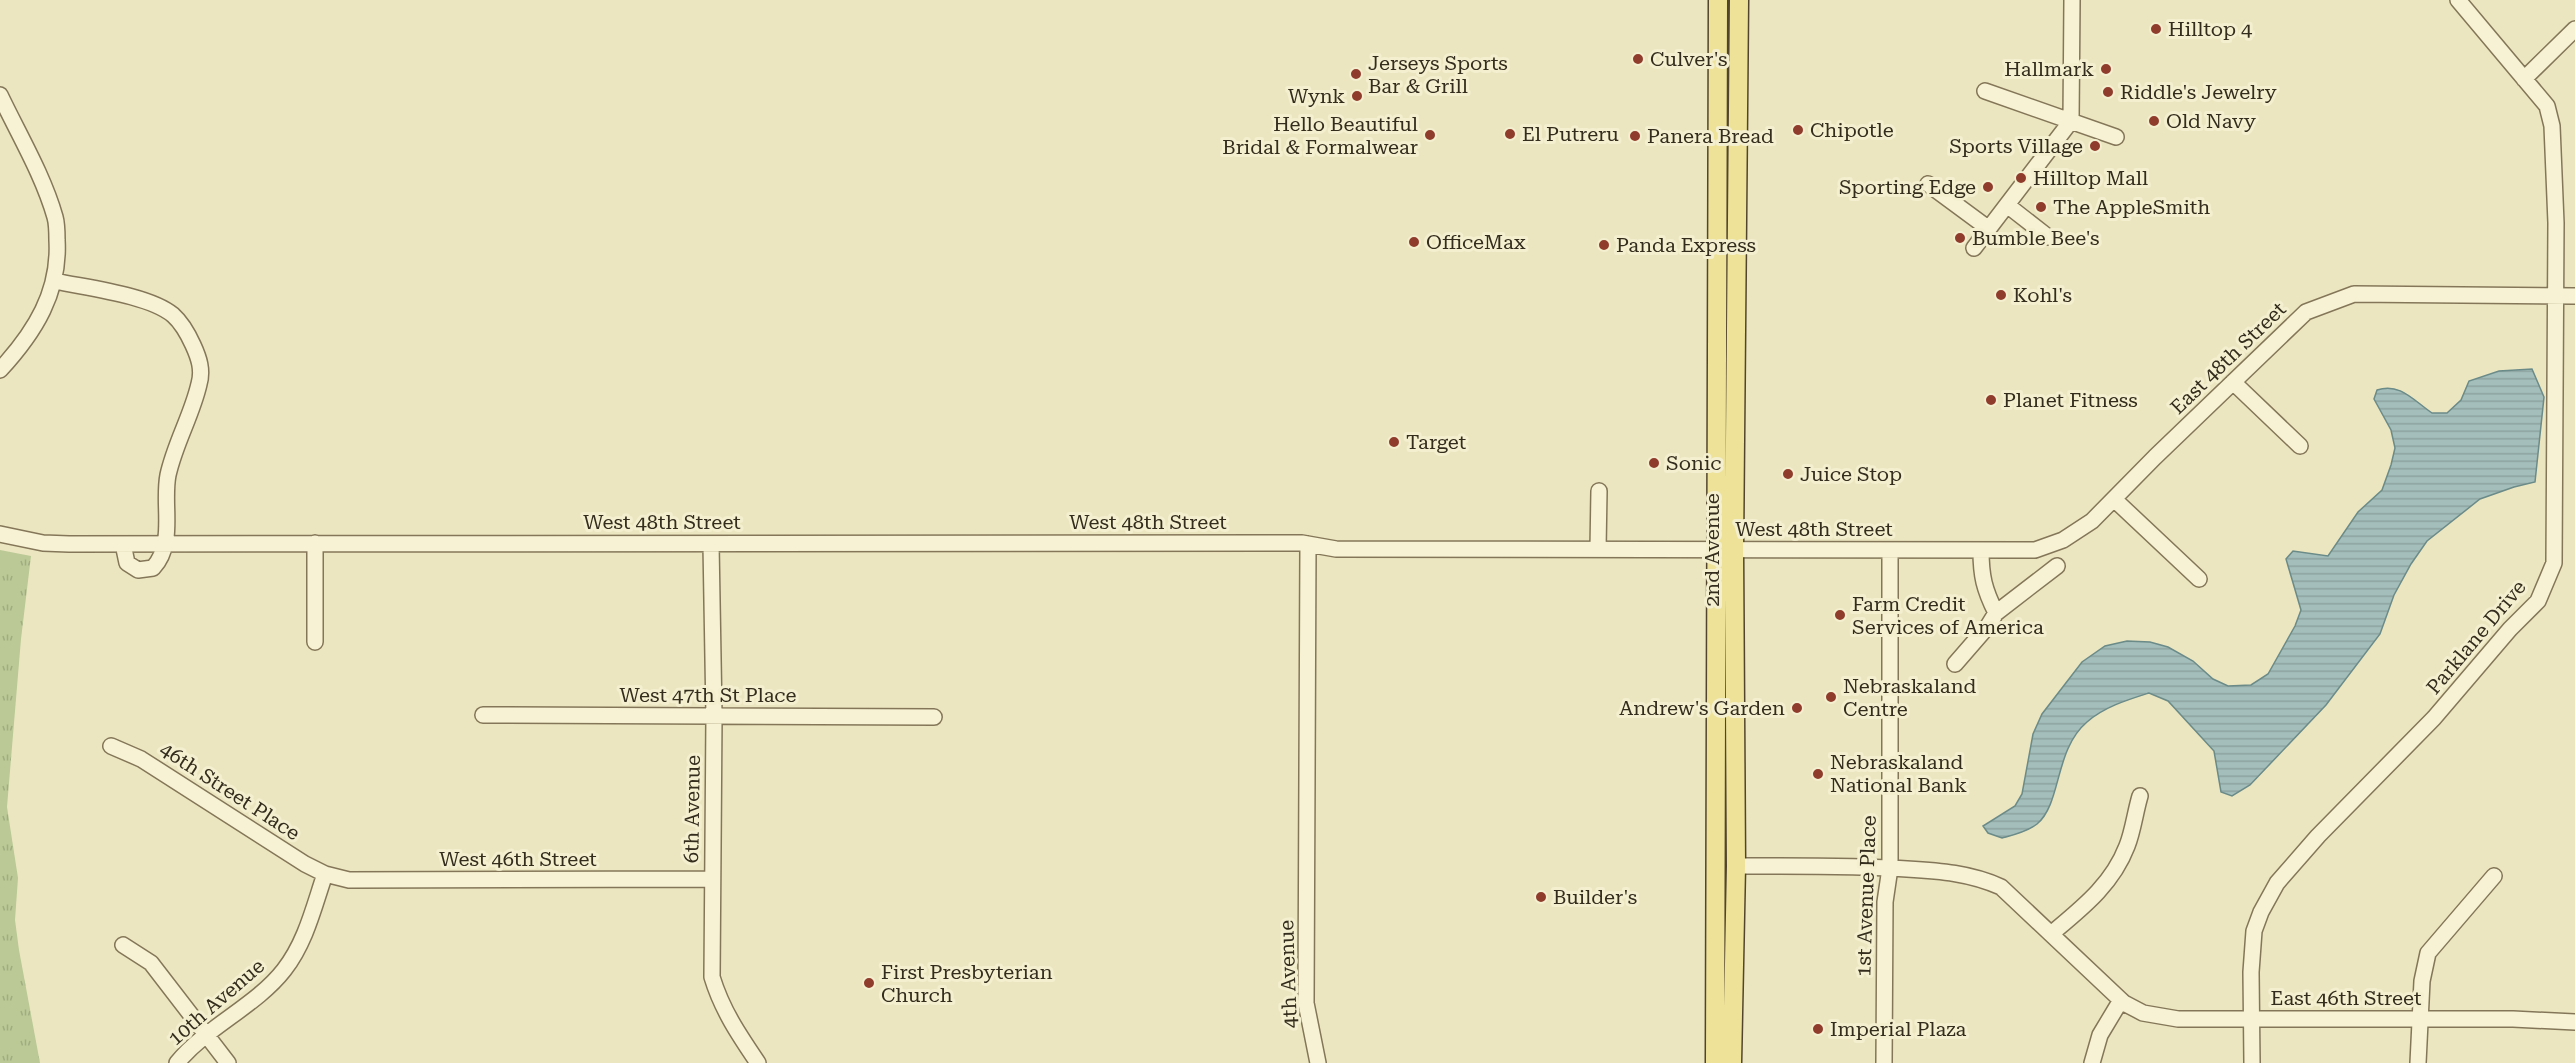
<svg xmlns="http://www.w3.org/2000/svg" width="2575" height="1063" font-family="'Roboto Serif',serif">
<defs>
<pattern id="park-tufts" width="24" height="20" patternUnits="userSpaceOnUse" patternTransform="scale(1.5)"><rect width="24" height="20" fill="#bac995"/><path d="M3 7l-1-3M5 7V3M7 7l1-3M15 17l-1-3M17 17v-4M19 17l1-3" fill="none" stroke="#a0ad80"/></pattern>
<pattern id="water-rules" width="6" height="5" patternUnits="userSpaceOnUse" patternTransform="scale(1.5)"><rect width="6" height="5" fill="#a3bebb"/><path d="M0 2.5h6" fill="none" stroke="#8da3a0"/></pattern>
</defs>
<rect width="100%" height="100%" fill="#ece6c0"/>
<!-- park -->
<path fill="url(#park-tufts)" d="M0,550L31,556L21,639L7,807L18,878L15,920L19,950L40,1063H0Z"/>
<!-- water -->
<path fill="url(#water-rules)" stroke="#6b8b89" stroke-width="1.5" d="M2532,369L2544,397L2535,482L2514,487L2480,499L2427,541L2411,564L2394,595L2380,634L2326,705L2250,785L2232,796L2221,792L2214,751L2168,701L2149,693C2127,700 2104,707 2087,722C2054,750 2062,803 2037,824C2027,832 2013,835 2002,838L1988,833L1983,826L2015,806L2022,794L2033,734L2042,714L2082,662L2105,646L2127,641L2150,642L2168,647L2193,661L2213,679L2228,686L2251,685L2268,674L2295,626L2301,610L2286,559L2293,551L2328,556L2358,512L2382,490L2391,465L2395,448L2391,430L2374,399L2377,390C2400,382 2414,401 2432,413H2447L2461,400L2469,381L2499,371Z"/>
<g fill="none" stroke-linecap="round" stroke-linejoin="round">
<!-- minor casing -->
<g stroke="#847759" stroke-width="18">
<path id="minor" d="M2524,79L2575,29
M1985,91L2116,137
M0,95C19,135 43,175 55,217C57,224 57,232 57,240C60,292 35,332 0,370
M1928,184L1989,229
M2007,205L2048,237
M1974,248L2071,121L2072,0
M55,281C87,288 149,295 173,315C182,323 188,334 193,345C199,358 203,370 199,384C192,415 175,443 168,475C162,505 176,543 153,568L138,570L127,563L123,544
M2233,382L2300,446
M2115,500L2199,579
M0,534L43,543L69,544L1302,543L1336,549L2035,550L2063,540L2092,521L2155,457L2306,312L2354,294L2575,296
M315,543V642
M711,544L714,716L712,977C722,1010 739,1035 758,1063
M1308,544L1306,1003L1318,1063
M1598,549L1599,491
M1981,550C1981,576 1984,589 1996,613
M1955,664L1988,626L1996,613L2057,566
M483,715L934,717
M111,746L141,759L305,864L325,874L349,880L712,879
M1736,866C1793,866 1850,865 1907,869C1940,871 1970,873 2001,887L2124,1003L2143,1013L2178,1019H2513L2575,1022
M2051,934C2082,908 2112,885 2127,846C2133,831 2135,813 2140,796
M123,945L151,963L228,1063
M177,1063C206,1027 256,1006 284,970C306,942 314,906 325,874
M1884,1063L1885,902L1890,868V551
M2092,1063L2100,1035L2121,1000
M2252,1063L2251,972L2254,931L2261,912L2277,883L2318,836L2434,718L2510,629L2538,601L2554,563L2556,223L2552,126L2547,106L2458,0
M2418,1063L2422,981L2428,953L2494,876"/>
</g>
<!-- major casing -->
<g stroke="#52452d" stroke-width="21">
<path id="major" d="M1715,1063L1718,0
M1732,1063L1736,866L1734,550L1739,0"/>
</g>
<!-- minor -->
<use href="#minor" stroke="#f7f2d3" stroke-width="15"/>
<!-- major -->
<use href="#major" stroke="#eee299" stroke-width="18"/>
</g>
<!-- markers -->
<g fill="#903c2c" stroke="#f3efcf" stroke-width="2">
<circle cx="2156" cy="29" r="6"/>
<circle cx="1638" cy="59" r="6"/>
<circle cx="2106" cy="69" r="6"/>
<circle cx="1356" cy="74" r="6"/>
<circle cx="2108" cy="92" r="6"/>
<circle cx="1357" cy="96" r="6"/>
<circle cx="2154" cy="121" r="6"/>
<circle cx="1798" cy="130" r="6"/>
<circle cx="1510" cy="134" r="6"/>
<circle cx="1430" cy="135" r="6"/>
<circle cx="1635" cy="136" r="6"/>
<circle cx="2095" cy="146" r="6"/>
<circle cx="2021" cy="178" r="6"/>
<circle cx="1988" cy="187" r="6"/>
<circle cx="2041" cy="207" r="6"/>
<circle cx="1960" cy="238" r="6"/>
<circle cx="1414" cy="242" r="6"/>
<circle cx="1604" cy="245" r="6"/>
<circle cx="2001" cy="295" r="6"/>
<circle cx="1991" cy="400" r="6"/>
<circle cx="1394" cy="442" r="6"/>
<circle cx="1654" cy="463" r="6"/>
<circle cx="1788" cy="474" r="6"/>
<circle cx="1840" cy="615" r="6"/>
<circle cx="1831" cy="697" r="6"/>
<circle cx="1797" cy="708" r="6"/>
<circle cx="1818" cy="774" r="6"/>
<circle cx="1541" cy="897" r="6"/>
<circle cx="869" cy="983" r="6"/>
<circle cx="1818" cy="1029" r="6"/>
</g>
<g text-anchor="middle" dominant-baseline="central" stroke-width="6" stroke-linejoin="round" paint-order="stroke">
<!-- poi labels -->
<g font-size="20" fill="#342c1d" stroke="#f3efcf" text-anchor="start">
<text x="2168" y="29">Hilltop 4</text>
<text x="1650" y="59">Culver's</text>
<text x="1368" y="63">Jerseys Sports<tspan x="1368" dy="23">Bar &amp; Grill</tspan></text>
<text x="2094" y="69" text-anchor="end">Hallmark</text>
<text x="2120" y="92">Riddle's Jewelry</text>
<text x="1345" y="96" text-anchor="end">Wynk</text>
<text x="2166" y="121">Old Navy</text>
<text x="1418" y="124" text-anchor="end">Hello Beautiful<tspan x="1418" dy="23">Bridal &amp; Formalwear</tspan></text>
<text x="1810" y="130">Chipotle</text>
<text x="1522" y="134">El Putreru</text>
<text x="1647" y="136">Panera Bread</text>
<text x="2083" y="146" text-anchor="end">Sports Village</text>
<text x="2033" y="178">Hilltop Mall</text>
<text x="1976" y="187" text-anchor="end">Sporting Edge</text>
<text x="2053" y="207">The AppleSmith</text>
<text x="1972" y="238">Bumble Bee's</text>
<text x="1426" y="242">OfficeMax</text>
<text x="1616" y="245">Panda Express</text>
<text x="2013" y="295">Kohl's</text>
<text x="2003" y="400">Planet Fitness</text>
<text x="1406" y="442">Target</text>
<text x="1666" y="463">Sonic</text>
<text x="1800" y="474">Juice Stop</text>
<text x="1852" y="604">Farm Credit<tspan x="1852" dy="23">Services of America</tspan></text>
<text x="1843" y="686">Nebraskaland<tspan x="1843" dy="23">Centre</tspan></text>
<text x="1785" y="708" text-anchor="end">Andrew's Garden</text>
<text x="1830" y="762">Nebraskaland<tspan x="1830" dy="23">National Bank</tspan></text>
<text x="1553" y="897">Builder's</text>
<text x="881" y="972">First Presbyterian<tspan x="881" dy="23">Church</tspan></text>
<text x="1830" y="1029">Imperial Plaza</text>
</g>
<!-- street labels -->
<g font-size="20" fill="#342c1d" stroke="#f3efcf">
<text transform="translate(2228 358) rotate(-44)">East 48th Street</text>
<text x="662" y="522">West 48th Street</text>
<text x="1148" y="522">West 48th Street</text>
<text x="1814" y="529">West 48th Street</text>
<text transform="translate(1712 550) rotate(-90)">2nd Avenue</text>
<text transform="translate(2476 637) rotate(-50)">Parklane Drive</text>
<text x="708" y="695">West 47th St Place</text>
<text transform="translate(230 791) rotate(33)">46th Street Place</text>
<text transform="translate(692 809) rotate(-89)">6th Avenue</text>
<text x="518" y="859">West 46th Street</text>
<text transform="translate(1866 896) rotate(-88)">1st Avenue Place</text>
<text transform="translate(1288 974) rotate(-92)">4th Avenue</text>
<text x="2346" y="998">East 46th Street</text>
<text transform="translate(216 1002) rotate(-41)">10th Avenue</text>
</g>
</g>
</svg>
